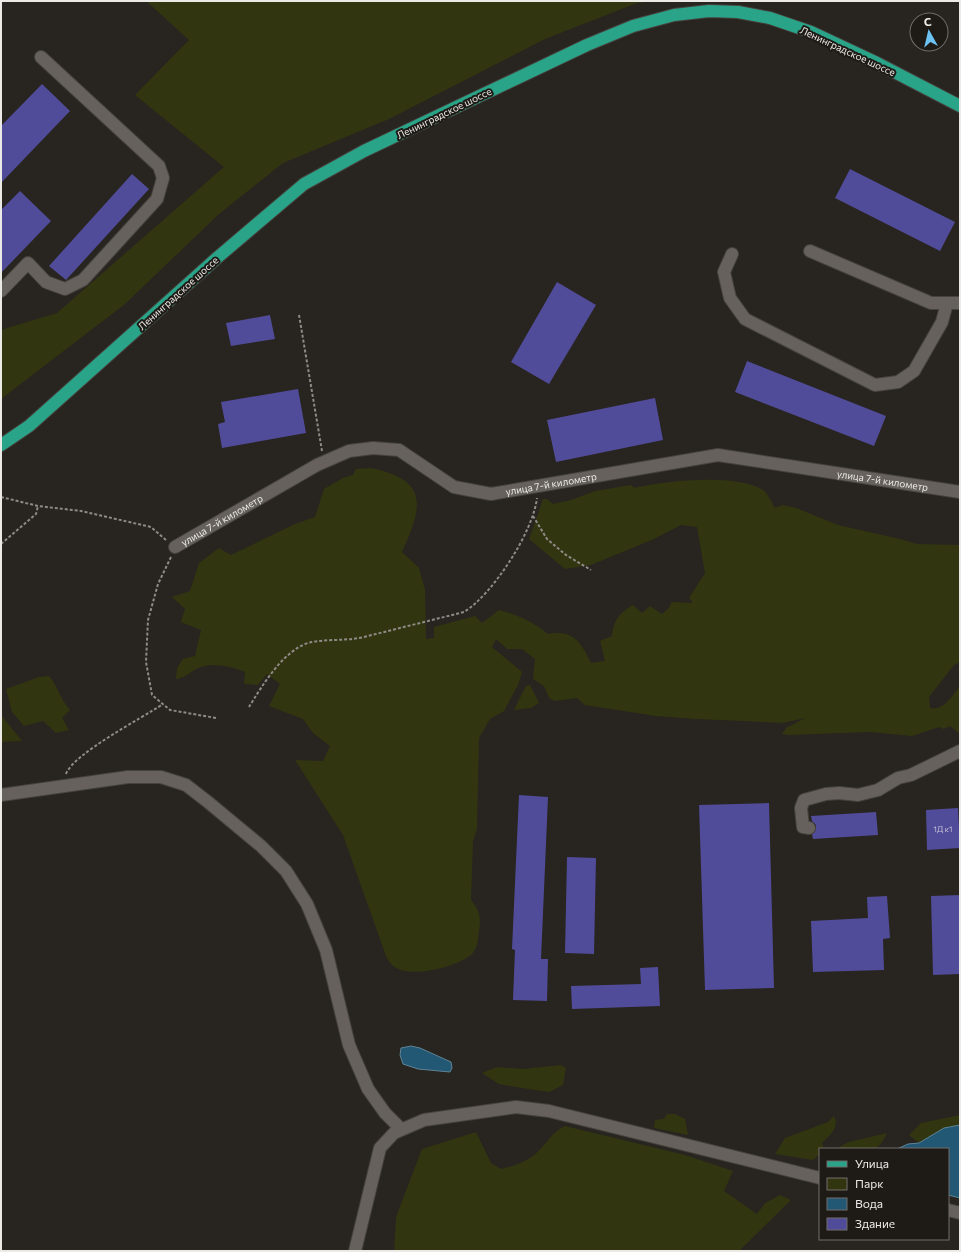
<svg xmlns="http://www.w3.org/2000/svg" width="961" height="1252" font-family="Commissioner,sans-serif">
<rect width="100%" height="100%" fill="#28241f"/>
<!-- green -->
<path fill="#323610" d="M146,1H658L637,3L545,39L389,119L283,163L219,214L125,304L1,399V331L4,329L57,313L224,167L135,95L189,40Z
M371,468C429,480 423,506 402,552L419,568L425,590L426,639L434,638V627L475,616L482,623L499,610C518,615 533,622 548,634C573,629 581,642 591,663L605,661L600,641L612,636C614,620 619,613 633,605L642,613L650,606L662,614L668,609L672,602L693,603L689,598L705,573L697,527L681,525L654,539L591,565L565,569L529,539L543,499H547L553,504L571,500L595,491L631,485L634,488C666,481 735,473 763,490C768,494 772,503 775,508L783,505L796,508L838,525L900,539L917,544L960,545V662L954,665L929,697L930,708C944,711 952,696 960,686V734L950,726L944,729L939,727L912,736L870,732L788,735L782,734L786,728L805,718L783,723L697,719L656,716L585,705L577,698L555,701L549,698L544,686L533,679L535,659L522,649H507L496,639L492,647L522,672L518,685L504,711L490,719L479,738L477,829L473,841L471,900C480,911 481,917 479,931C478,939 478,947 472,954C459,966 419,976 401,970C394,968 389,963 386,956L343,835L295,760L323,761L330,746L313,733L303,719L269,706L280,684L267,674L258,685L244,684L245,672C234,667 214,662 201,667C192,670 186,678 176,679L177,668L183,659L195,656L201,630L181,622L185,609L172,597L190,591L199,563L219,548L231,555L295,524L315,517L324,489L343,478L353,475L356,469Z
M49,676C58,686 60,699 70,710L62,718L69,730L56,733L43,721L24,726L12,712L6,689L39,677Z
M530,685L539,703L531,708L514,710L526,686Z
M1,715L22,741L1,742Z
M561,1065L566,1068L563,1085L549,1092L516,1087L499,1084L482,1073L497,1067L523,1069Z
M667,1114H675L685,1119L688,1135L654,1128L655,1120L664,1119Z
M960,1115V1125L944,1128L919,1143L909,1135L921,1123Z
M834,1116C840,1127 830,1135 822,1143L824,1149H820V1154L813,1160L775,1154L785,1138L828,1122Z
M565,1126L685,1155L733,1171L724,1191L757,1214L765,1203L780,1195L791,1200L739,1251H394L396,1217L422,1149L476,1132L491,1163L501,1169C513,1166 523,1163 533,1156C545,1147 551,1132 565,1126Z
M887,1133L883,1141L876,1149H840L839,1147L849,1142Z"/>
<!-- water -->
<path fill="#225874" stroke="#5f8496" d="M411,1046L420,1048L451,1062L452,1068L450,1072L418,1069L403,1064L400,1055L401,1048Z
M960,1125V1198L948,1195V1149H897L908,1144L919,1143L944,1128Z"/>
<!-- building -->
<path fill="#514c99" d="M42,84L70,111L1,183V126Z
M850,169L955,222L940,251L835,198Z
M132,174L149,189L66,280L49,266Z
M20,191L51,221L1,273V210Z
M557,282L596,305L549,384L511,362Z
M270,315L275,339L231,346L226,323Z
M747,361L886,416L874,446L735,392Z
M298,389L306,433L222,448L218,424L225,422L221,402Z
M655,398L663,440L556,462L547,420Z
M519,795L548,797L541,959H548L547,1001L513,1000L515,950L512,949Z
M769,803L774,988L705,990L699,805Z
M958,808L960,848L927,850L926,810Z
M876,812L878,835L813,839L812,834L816,829V825L812,821L811,816Z
M567,857L596,858L594,954L565,953Z
M960,895V974L933,975L931,896Z
M887,896L890,938L883,939L884,970L813,972L811,921L868,918L867,897Z
M658,967L660,1006L572,1009L571,986L641,984L640,968Z"/>
<g fill="none" stroke-linecap="round" stroke-linejoin="round">
<!-- minor casing -->
<g stroke="#46423e" stroke-width="14">
<g id="minor">
<path d="M810,251L931,303H960"/>
<path d="M732,254L724,272L730,298L745,319L875,385L898,382L914,371L942,322L947,303"/>
<path d="M1,291L28,263L46,282L65,289L83,280L157,199L163,178L159,166L41,57"/>
<path id="s1" d="M175,547L317,465L349,451L373,448L399,450L454,487L491,494L718,455L960,492"/>
<path d="M1,795L128,777H161L186,785L208,802L261,846L286,871L307,904L326,950L349,1045L368,1089L385,1113L401,1129"/>
<path d="M809,828L803,827L801,808L804,800L826,794L839,793L858,795L878,790L898,778L911,775L960,751"/>
<path d="M948,1210L960,1213"/>
<path d="M355,1251L380,1148L394,1133L424,1120L516,1107L549,1111L820,1178"/>
</g>
</g>
<!-- major casing -->
<g stroke="#46423e" stroke-width="14">
<path id="major" d="M1,445L29,426L218,257L304,184L364,151L467,102L587,45L633,26L674,15L709,11L738,12L770,18L811,32L877,63L960,106"/>
</g>
<!-- path -->
<path stroke="#8e8b87" stroke-width="2" stroke-dasharray="3 2" stroke-linecap="butt" d="M299,315L322,451
M1,497L38,506L81,511L151,527L166,540
M533,516L547,539L566,555L591,570
M1,544L36,514L38,506
M171,557L158,584L148,620L146,662L152,695L170,710L216,718
M249,707C262,686 285,647 312,642C329,639 346,641 364,637L464,612C493,594 533,532 537,498
M66,774C73,754 142,718 163,704"/>
<!-- minor -->
<use href="#minor" stroke="#66615c" stroke-width="12"/>
<!-- major -->
<use href="#major" stroke="#29a489" stroke-width="12"/>
</g>
<g text-anchor="middle" dominant-baseline="central" stroke-width="4" stroke-linejoin="round" paint-order="stroke">
<!-- number labels -->
<g font-size="8" fill="#c5c2d4">
<text x="943" y="829">1Д к1</text>
</g>
<!-- street labels -->
<g font-size="10" fill="#eceae7" stroke="#1e1a16">
<text transform="translate(848 51) rotate(25)">Ленинградское шоссе</text>
<text transform="translate(444 113) rotate(-26)">Ленинградское шоссе</text>
<text transform="translate(178 293) rotate(-42)">Ленинградское шоссе</text>
<text stroke="none"><textPath href="#s1" startOffset="750">улица 7-й километр</textPath></text>
<text stroke="none"><textPath href="#s1" startOffset="414">улица 7-й километр</textPath></text>
<text stroke="none"><textPath href="#s1" startOffset="54">улица 7-й километр</textPath></text>
</g>
</g>
<!-- border -->
<rect width="961" height="1252" fill="none" stroke="#eceae7" stroke-width="4"/>
<!-- legend -->
<rect x="819" y="1148" width="130" height="92" fill="#1e1a16" stroke="#706d6a"/>
<rect x="827" y="1161" width="20" height="6" fill="#29a489" stroke="#706d6a"/>
<text x="855" y="1168" font-size="12" fill="#eceae7">Улица</text>
<rect x="827" y="1178" width="20" height="12" fill="#323610" stroke="#706d6a"/>
<text x="855" y="1188" font-size="12" fill="#eceae7">Парк</text>
<rect x="827" y="1198" width="20" height="12" fill="#225874" stroke="#706d6a"/>
<text x="855" y="1208" font-size="12" fill="#eceae7">Вода</text>
<rect x="827" y="1218" width="20" height="12" fill="#514c99" stroke="#706d6a"/>
<text x="855" y="1228" font-size="12" fill="#eceae7">Здание</text>
<!-- north arrow -->
<g transform="translate(929 32) rotate(352)"><circle r="19" fill="#1e1a16" stroke="#706d6a"/>
<path d="M0-3L7 15L0 10L-7 15Z" fill="#6cc3f2"/>
<text y="-6" font-size="11" font-weight="bold" text-anchor="middle" fill="#eceae7">С</text>
</g>
</svg>
